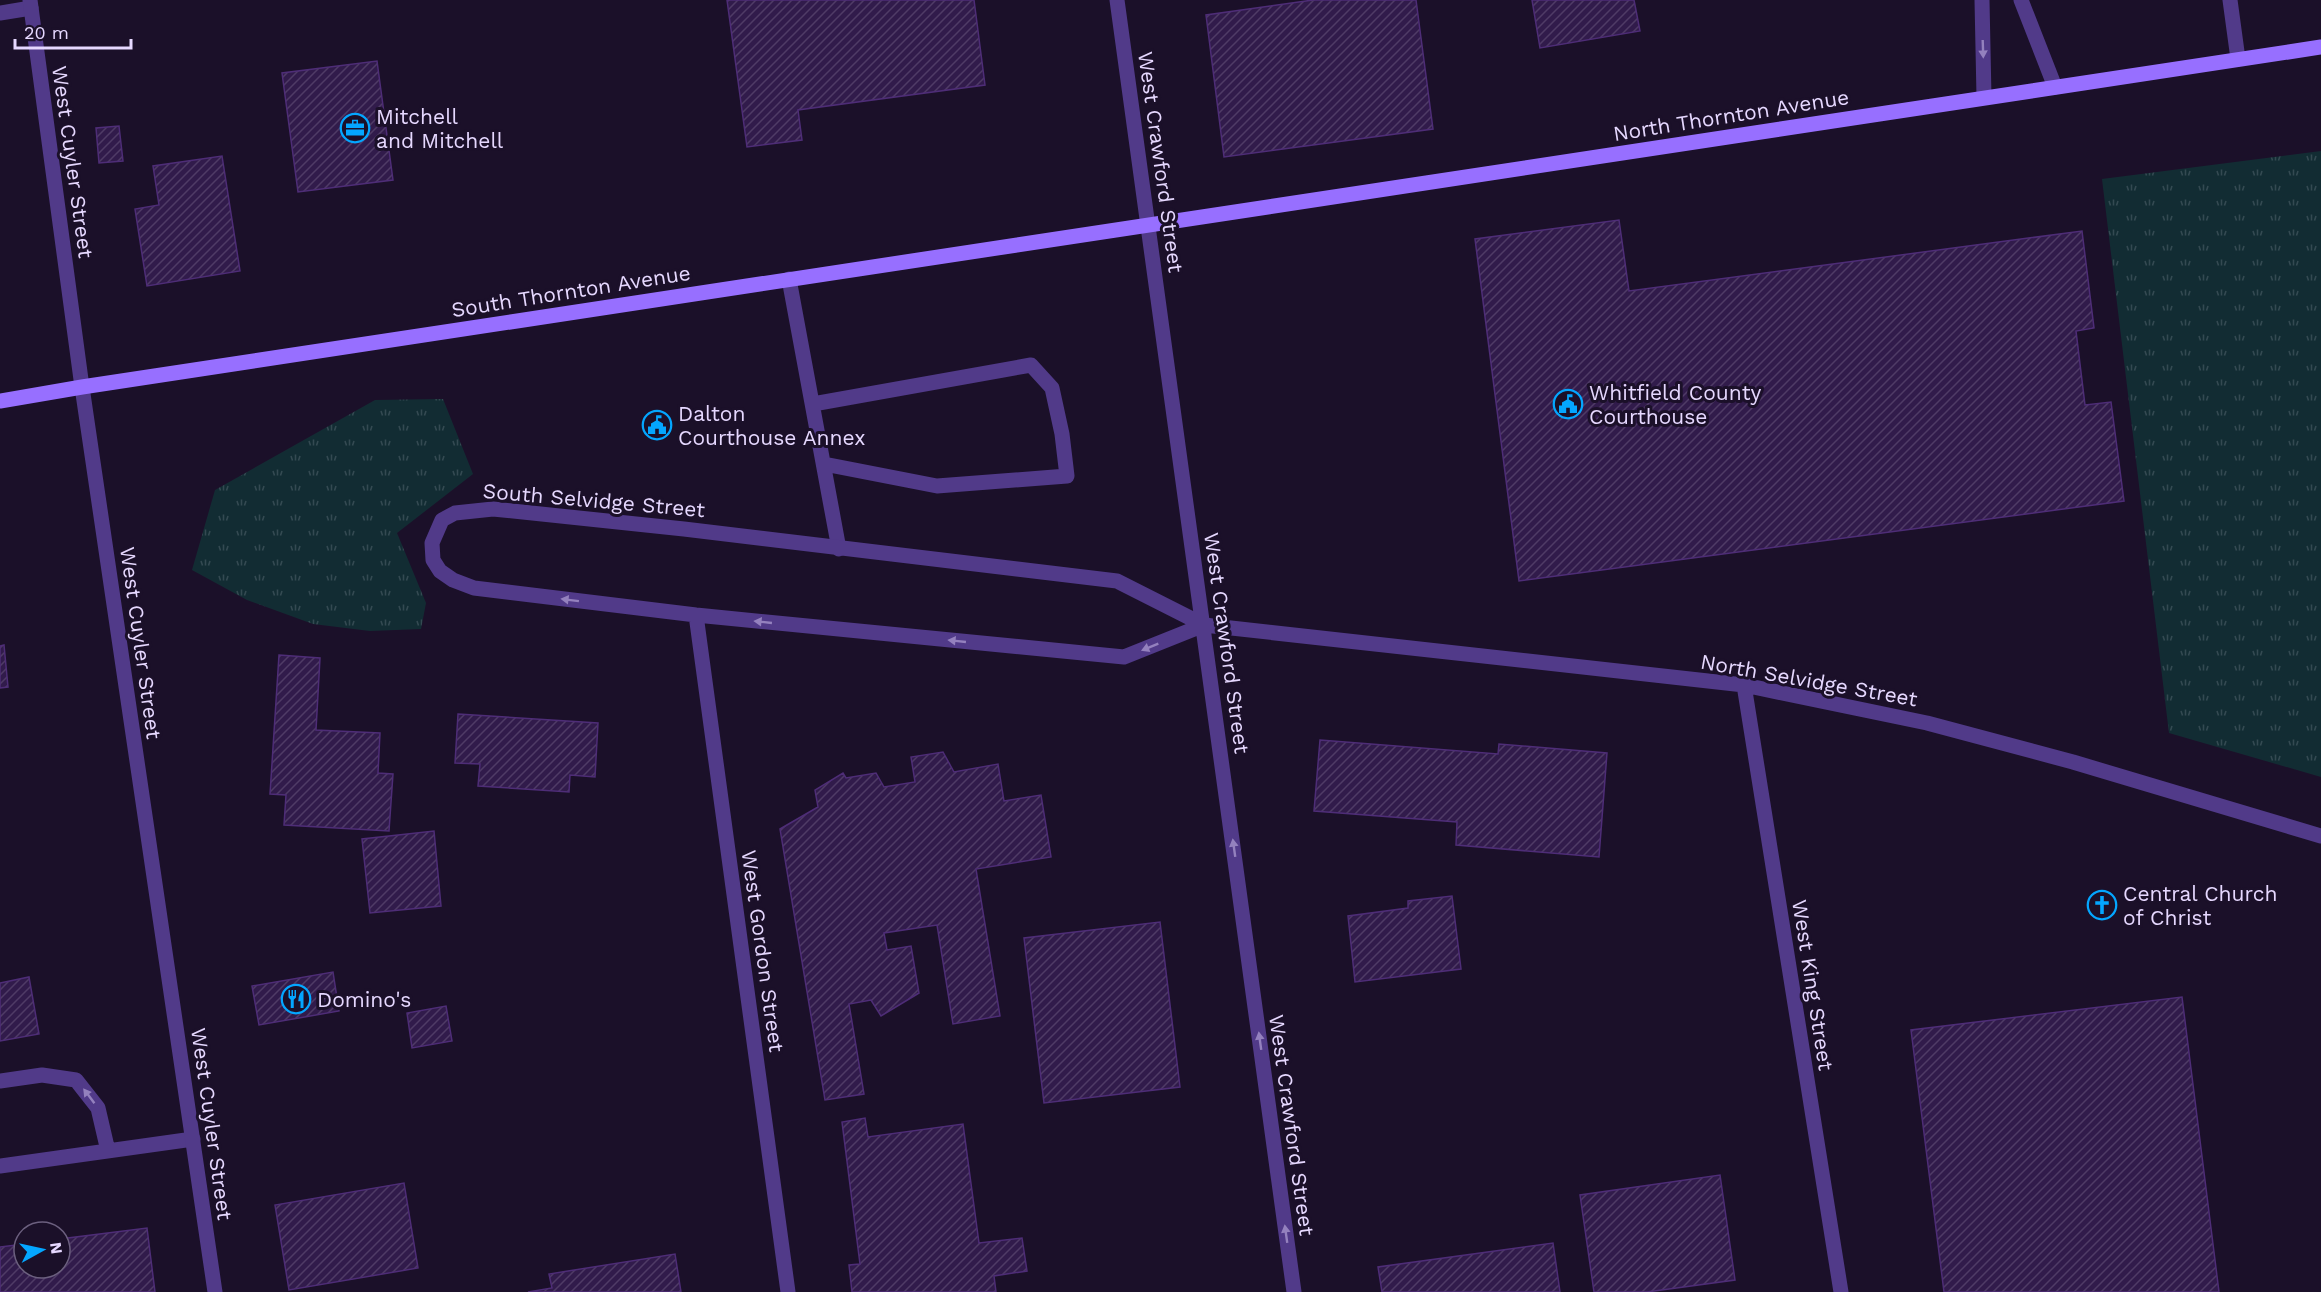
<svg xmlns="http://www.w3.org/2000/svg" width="2321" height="1292" font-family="'Work Sans',sans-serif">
<defs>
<pattern id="park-tufts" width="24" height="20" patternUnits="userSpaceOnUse" patternTransform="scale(1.5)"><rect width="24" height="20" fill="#122c33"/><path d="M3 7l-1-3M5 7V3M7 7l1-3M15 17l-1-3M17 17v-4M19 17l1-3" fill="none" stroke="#344a52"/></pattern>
<pattern id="building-hatch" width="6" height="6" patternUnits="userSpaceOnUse" patternTransform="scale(1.5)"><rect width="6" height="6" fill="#311b4b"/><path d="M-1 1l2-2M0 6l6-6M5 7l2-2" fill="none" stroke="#4f3b66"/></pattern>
</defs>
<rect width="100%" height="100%" fill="#1b1029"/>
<!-- park -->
<path fill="url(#park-tufts)" d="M2321,151V777L2169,733L2102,179Z
M443,399L473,474L397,533L426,603L421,629L370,631L313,624L247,600L192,570L215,490L375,400Z"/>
<!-- building -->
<path fill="url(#building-hatch)" stroke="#4e2d77" stroke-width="1.5" d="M727,0H974L985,85L798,110L802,140L747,147Z
M1313,0H1416L1433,129L1224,157L1206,15Z
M1532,0H1634L1640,31L1540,48Z
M377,61L393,180L298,192L282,73Z
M119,126L123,161L99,163L96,128Z
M222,156L240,271L147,286L135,209L159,205L153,166Z
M1619,220L1629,291L2082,231L2094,328L2076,331L2085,405L2111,402L2124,501L1519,581L1475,239Z
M4,645L8,687L0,688V646Z
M279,655L320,658L316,730L380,733L378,773L393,774L389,831L284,825L286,795L270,794Z
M458,714L598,723L595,777L570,775L569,792L478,786L480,764L455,763Z
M1320,740L1498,754L1499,744L1607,753L1599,857L1456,845L1457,822L1314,811Z
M943,752L954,772L998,764L1004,801L1041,795L1051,857L976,869L1000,1016L953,1024L937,925L884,933L887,950L911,946L919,993L881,1016L871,1000L849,1004L864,1094L825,1100L780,829L818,807L815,790L843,773L846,778L876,773L884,787L915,782L911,757Z
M434,831L441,906L370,913L362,839Z
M1452,896L1461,969L1355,982L1348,916L1408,908V901Z
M1160,922L1180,1087L1044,1103L1024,938Z
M333,972L339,1011L259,1025L252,986Z
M29,977L39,1034L0,1041V983Z
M2182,997L2219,1292H1944L1911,1030Z
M446,1006L452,1041L412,1048L407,1013Z
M865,1118L868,1137L963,1124L979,1243L1022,1238L1027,1271L994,1276L996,1292H852L849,1265L860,1264L842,1122Z
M1720,1175L1735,1280L1647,1292H1594L1580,1195Z
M404,1183L418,1268L289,1290L275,1205Z
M147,1228L155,1292H0V1247L24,1244V1268H60V1239Z
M1553,1243L1560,1292H1382L1378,1267Z
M675,1254L681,1292H528L552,1288L549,1274Z"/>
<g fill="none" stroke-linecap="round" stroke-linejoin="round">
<!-- service -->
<path stroke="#513a89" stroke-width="15" d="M1982,0L1984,97
M2021,0L2055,87
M0,13L31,8
M789,279L839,549
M813,404L1031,365L1052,388L1062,434L1067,476L937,486L824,464
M0,1081L42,1075L76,1080L98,1108L108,1151
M0,1166L193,1139"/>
<!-- minor -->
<path stroke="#513a89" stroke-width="15" d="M30,0L82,387L215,1292
M1117,0L1294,1292
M2230,0L2238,59
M696,615L788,1292
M1204,625L1124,657L696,615L474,588L453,580L440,571L433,560L432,543L442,520L455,513L493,509L684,529L1117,581L1204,625L1744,685L1927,723L2073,762L2321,836
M1744,685L1841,1292"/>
<!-- secondary -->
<path stroke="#976fff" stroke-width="15" d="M0,401L82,387L2321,47"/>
</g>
<!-- one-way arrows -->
<defs><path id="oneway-solid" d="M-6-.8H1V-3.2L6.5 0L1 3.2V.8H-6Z" transform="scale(1.5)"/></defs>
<g fill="#9481be">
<use href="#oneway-solid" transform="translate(1983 49) rotate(88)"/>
<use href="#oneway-solid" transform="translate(570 600) rotate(-173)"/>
<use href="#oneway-solid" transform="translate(763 622) rotate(-174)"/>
<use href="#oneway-solid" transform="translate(957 641) rotate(-174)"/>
<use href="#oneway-solid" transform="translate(1150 647) rotate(158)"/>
<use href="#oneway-solid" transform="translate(1234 848) rotate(-98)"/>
<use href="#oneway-solid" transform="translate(1260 1041) rotate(-98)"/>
<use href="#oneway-solid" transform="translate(89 1096) rotate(-127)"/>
<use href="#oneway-solid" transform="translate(1286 1234) rotate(-98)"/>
</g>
<!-- icons -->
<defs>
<g id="office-ring" transform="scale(1.5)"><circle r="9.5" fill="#1b1029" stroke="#04a6ff" stroke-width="1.5"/><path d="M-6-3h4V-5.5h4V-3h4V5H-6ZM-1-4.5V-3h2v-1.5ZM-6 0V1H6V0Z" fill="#04a6ff"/></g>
<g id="civic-ring" transform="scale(1.5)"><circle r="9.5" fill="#1b1029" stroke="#04a6ff" stroke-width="1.5"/><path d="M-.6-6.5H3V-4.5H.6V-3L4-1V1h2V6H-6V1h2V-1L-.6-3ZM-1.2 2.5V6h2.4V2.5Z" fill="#04a6ff"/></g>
<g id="church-ring" transform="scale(1.5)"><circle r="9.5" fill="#1b1029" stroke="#04a6ff" stroke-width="1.5"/><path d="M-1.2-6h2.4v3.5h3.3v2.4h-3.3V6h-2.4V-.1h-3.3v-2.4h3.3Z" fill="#04a6ff"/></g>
<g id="restaurant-ring" transform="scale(1.5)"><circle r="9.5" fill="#1b1029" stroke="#04a6ff" stroke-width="1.5"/><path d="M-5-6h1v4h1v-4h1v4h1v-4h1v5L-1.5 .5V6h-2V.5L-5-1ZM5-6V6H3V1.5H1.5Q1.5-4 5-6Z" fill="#04a6ff"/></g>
</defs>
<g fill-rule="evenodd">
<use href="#office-ring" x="355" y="128"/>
<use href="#civic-ring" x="1568" y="404"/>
<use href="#civic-ring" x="657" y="425"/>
<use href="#church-ring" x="2102" y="905"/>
<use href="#restaurant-ring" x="296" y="999"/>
</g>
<g text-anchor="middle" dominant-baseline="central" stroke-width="6" stroke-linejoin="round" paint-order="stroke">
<!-- street labels -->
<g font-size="21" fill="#e6d8ff" stroke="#1b1029">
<text transform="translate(1731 115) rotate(-9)">North Thornton Avenue</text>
<text transform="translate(73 162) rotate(82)">West Cuyler Street</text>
<text transform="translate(1161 162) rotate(82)">West Crawford Street</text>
<text transform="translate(571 291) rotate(-9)">South Thornton Avenue</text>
<text transform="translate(594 500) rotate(5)">South Selvidge Street</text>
<text transform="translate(141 643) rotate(82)">West Cuyler Street</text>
<text transform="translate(1227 643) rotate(82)">West Crawford Street</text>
<text transform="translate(1809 680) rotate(10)">North Selvidge Street</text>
<text transform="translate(763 951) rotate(82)">West Gordon Street</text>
<text transform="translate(1813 985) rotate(81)">West King Street</text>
<text transform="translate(212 1124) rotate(82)">West Cuyler Street</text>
<text transform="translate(1292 1125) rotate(82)">West Crawford Street</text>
</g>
<!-- poi labels -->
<g font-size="21" fill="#e6d8ff" stroke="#1b1029" text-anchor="start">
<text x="376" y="116">Mitchell<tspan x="376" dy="24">and Mitchell</tspan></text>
<text x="1589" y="392">Whitfield County<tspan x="1589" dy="24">Courthouse</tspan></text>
<text x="678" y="413">Dalton<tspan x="678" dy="24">Courthouse Annex</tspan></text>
<text x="2123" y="893">Central Church<tspan x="2123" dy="24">of Christ</tspan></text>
<text x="317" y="999">Domino's</text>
</g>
</g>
<!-- north arrow -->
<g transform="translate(42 1250) rotate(82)"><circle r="28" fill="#1b1029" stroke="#6c607f" stroke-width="1.5"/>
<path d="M0-4.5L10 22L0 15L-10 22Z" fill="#04a6ff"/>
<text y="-9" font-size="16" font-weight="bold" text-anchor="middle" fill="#e6d8ff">N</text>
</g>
<!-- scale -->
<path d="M15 39v9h116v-9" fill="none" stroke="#e6d8ff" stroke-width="3"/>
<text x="24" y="39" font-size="18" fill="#e6d8ff" stroke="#1b1029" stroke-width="4.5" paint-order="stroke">20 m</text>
</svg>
